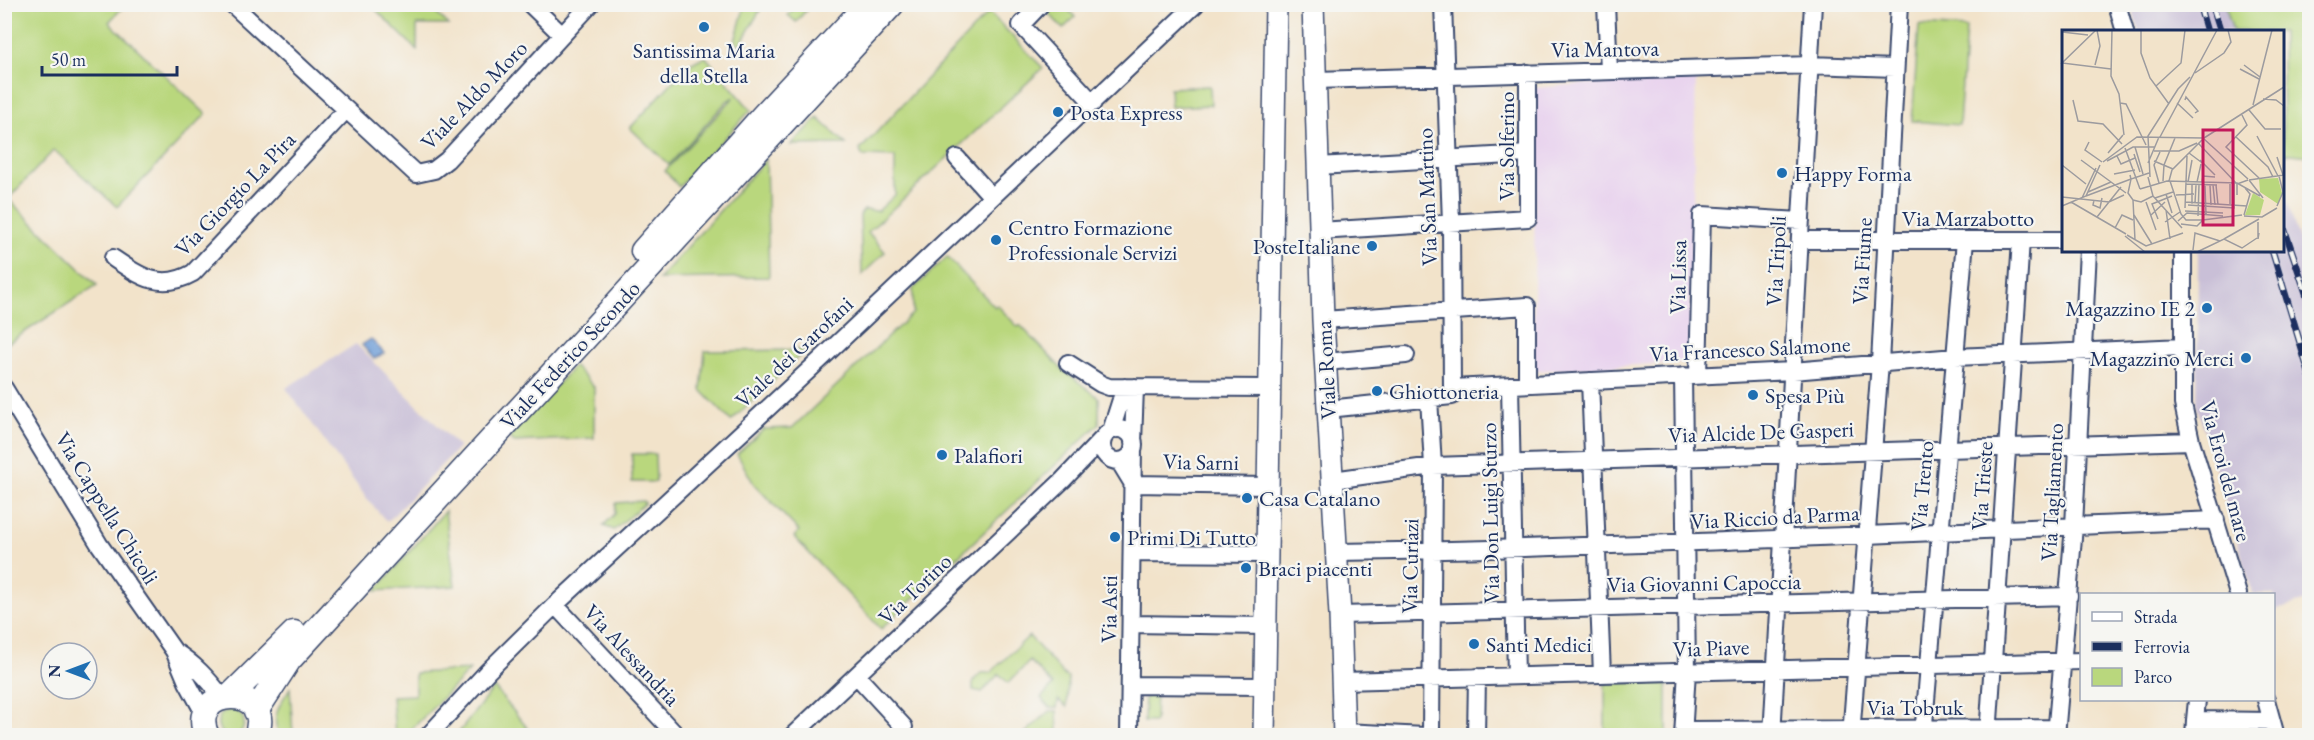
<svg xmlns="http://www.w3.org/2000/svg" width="2314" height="740" font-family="'EB Garamond',serif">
<rect width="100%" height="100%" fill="#f6f6f2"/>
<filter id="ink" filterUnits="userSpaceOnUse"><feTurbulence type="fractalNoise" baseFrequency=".0167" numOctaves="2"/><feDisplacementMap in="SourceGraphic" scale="12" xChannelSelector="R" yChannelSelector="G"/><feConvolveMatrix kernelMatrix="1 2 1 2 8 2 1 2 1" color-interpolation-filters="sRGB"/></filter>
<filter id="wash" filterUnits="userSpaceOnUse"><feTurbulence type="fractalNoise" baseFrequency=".008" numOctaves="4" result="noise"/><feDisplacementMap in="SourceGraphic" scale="24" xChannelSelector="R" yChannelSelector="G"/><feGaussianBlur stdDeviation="1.35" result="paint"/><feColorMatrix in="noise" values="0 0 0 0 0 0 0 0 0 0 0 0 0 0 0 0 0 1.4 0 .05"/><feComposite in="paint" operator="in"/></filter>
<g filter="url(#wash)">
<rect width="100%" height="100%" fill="#f2e3ca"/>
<!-- built -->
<path fill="#e8d2ee" d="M1696,75L1689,362L1534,371L1535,88Z"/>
<!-- industrial -->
<path fill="#c9bfd7" d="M2131,5H2225L2233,31H2139Z
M2283,188L2309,272V600L2274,611V594H2253L2197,407L2198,251L2282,250Z
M356,344L459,447L387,522L365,496L286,388Z"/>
<!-- green -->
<path fill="#b9d77d" stroke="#6a836e" stroke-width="1.5" d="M5,4L125,5L109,22L206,114L117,207L54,150L8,199L97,285L5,345Z
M371,5H427L449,25H417V50Z
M742,5H763L740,45L735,41L743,12Z
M807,5L809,7L796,22L788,15L796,6Z
M1050,5H1071L1067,8L1075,17L1063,29L1045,9Z
M2225,5H2309V156L2283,153L2282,32L2233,31Z
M989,12L1043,68L868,232L885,252L862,275L860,215L864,210L878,211L895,195V157L862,156L860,150Z
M1919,25L1966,28L1959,125L1912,121Z
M705,56L751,110L679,187L665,171L734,97L727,101L669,165L630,128L688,65Z
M1210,86L1211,105L1171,107L1170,88Z
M818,118L846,144L791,145Z
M766,159L769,277L659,279Z
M947,257L995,307L997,305L1018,327L1020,325L1061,368L1099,398V424L881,629L794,537L799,531L754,484L737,454L764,429L792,428L913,313V289Z
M806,350L731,421L701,390L705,351Z
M574,366L594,387V438L514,442L509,437Z
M632,454H655L656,482H632Z
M643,501L645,503L614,530L603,526L615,514L616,503Z
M445,511L455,586L375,591Z
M1029,636L1065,676L1068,677L1067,707L1058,700L1057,708H1050L1041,698L1053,685L1030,661L1008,683L999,674L982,692L973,690V681L981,673H990Z
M470,670L406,735H395L392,696L415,695V673Z
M1667,682V735H1605V683Z
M494,687L533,735H457Z
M290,688L293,735H280C269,719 281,702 290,688Z
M1145,690L1156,691L1155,722H1144Z
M218 723a13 13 0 1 1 26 0a13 13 0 1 1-26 0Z
M1050,711H1057L1058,735H1023Z"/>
<!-- water -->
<path fill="#6e9dd7" stroke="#44669a" stroke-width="1.5" d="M371,339L384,353L374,359L362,345Z"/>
</g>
<g filter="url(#ink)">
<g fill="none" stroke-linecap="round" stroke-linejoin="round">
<!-- minor casing -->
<g stroke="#3b4a6e" stroke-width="20">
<path id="minor" d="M232,4L416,174L434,170L447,160L591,4
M530,4L562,35
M1041,4L1021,25L1093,103
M1443,4L1451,223L1452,388
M1606,4L1609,71
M2117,4L2125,32
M1316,80L1810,65L1895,68
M957,158L992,197
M1318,166L1528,154
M1319,231L1528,218V73
M1800,240H2064
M2183,250V404L2191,441L2238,594
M113,258C141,277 161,291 193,273L346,110
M1323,320L1527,306V384
M1325,362L1406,355
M1068,363L1101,384L1109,387L1270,388
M1698,375L1702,215L1801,221
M1683,376L1687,671L1683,736
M1590,381L1602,674
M1510,385L1516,676
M4,388L99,544L174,651L187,682L205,715
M1429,398L1433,466L1431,736
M1328,409L1452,396V388L1793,371L1955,357L2183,347
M1102 445a16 16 0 1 1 32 0a16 16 0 1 1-32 0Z
M1111,431L1125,387
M1133,443L1135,387
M1119,461L1133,484L1268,486
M1333,480L1433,466L2191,441
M1336,552C1629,548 1922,532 2216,520
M1132,553L1267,554
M555,605L677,736
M1340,615L2069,596
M1131,624L1265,626
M174,651C194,663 208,679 222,697
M857,676L904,727L896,736
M1342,681L2082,661
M1130,685L1264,686
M2197,700L2195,720L2272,721
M2266,700L2276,736
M1684,730L2057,728
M1344,732L1425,736
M428,736L488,671L555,605L820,360L1196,4
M792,736L1063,480L1103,438
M1129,736L1133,448
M1476,736L1477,677
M1772,736L1813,4
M1851,736L1880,363L1899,4
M1923,736L1965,240
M1988,736L2021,240
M2056,736L2074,526L2088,250
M2194,736L2195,720"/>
</g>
<!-- tertiary casing -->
<g stroke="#3b4a6e" stroke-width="24">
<path id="tertiary" d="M1313,4L1323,320L1340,615L1344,736
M1264,736L1276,4"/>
</g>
<!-- secondary casing -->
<g stroke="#3b4a6e" stroke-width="27">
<path id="secondary" d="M643,251L763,116L868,4
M230,696L294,633
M256,711L289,660L892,4
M207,736C184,686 277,682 256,736"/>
</g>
<!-- minor -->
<use href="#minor" stroke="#fff" stroke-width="16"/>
<!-- tertiary -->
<use href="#tertiary" stroke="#fff" stroke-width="21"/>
<!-- secondary -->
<use href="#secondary" stroke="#fff" stroke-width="24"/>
<!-- rail casing -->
<g stroke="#1b2f5e" stroke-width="7">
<path id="rail" d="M2199,4L2207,32
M2212,4L2221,32
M2282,222L2310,305
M2272,250L2310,376"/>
</g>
<!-- rail -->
<use href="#rail" stroke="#f6f6f2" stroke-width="4.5" stroke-dasharray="14" stroke-linecap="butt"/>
</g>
</g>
<!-- markers -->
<g fill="#1f6fb2" stroke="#f6f6f2" stroke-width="2">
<circle cx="704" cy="27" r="6"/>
<circle cx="1058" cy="112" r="6"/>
<circle cx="1782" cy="173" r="6"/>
<circle cx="996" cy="240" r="6"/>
<circle cx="1372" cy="246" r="6"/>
<circle cx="2207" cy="308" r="6"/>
<circle cx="2246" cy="358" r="6"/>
<circle cx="1377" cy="391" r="6"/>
<circle cx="1753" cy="395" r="6"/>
<circle cx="942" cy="455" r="6"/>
<circle cx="1247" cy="498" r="6"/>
<circle cx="1115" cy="537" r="6"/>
<circle cx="1246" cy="568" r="6"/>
<circle cx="1474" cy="644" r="6"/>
</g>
<g text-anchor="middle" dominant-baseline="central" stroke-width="4.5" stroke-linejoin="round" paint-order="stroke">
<!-- street labels -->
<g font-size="22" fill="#1b2f5e" stroke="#f6f6f2">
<text transform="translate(1605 49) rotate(-1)">Via Mantova</text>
<text transform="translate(474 95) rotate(-46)">Viale Aldo Moro</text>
<text transform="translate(1506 146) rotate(-90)">Via Solferino</text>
<text transform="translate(235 194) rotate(-46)">Via Giorgio La Pira</text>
<text transform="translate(1427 197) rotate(-92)">Via San Martino</text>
<text x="1968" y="218">Via Marzabotto</text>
<text transform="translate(1776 261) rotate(-87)">Via Tripoli</text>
<text transform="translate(1862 261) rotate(-87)">Via Fiume</text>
<text transform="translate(1678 277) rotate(-89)">Via Lissa</text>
<text transform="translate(1750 349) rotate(-3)">Via Francesco Salamone</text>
<text transform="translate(794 352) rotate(-43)">Viale dei Garofani</text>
<text transform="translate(570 355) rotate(-47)">Viale Federico Secondo</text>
<text transform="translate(1326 370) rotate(-93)">Viale Roma</text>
<text transform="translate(1761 432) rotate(-2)">Via Alcide De Gasperi</text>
<text transform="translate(1201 462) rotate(1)">Via Sarni</text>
<text transform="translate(2226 471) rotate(75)">Via Eroi del mare</text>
<text transform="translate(1922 486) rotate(-85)">Via Trento</text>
<text transform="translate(1982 486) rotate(-86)">Via Trieste</text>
<text transform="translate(2052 492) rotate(-87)">Via Tagliamento</text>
<text transform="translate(107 508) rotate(58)">Via Cappella Chicoli</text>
<text transform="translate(1490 513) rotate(-91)">Via Don Luigi Sturzo</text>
<text transform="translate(1775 517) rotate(-3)">Via Riccio da Parma</text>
<text transform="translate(1410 566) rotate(-89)">Via Curiazi</text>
<text transform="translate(1704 583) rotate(-1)">Via Giovanni Capoccia</text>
<text transform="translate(915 589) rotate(-44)">Via Torino</text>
<text transform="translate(1109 609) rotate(-89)">Via Asti</text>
<text transform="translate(1711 648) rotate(-2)">Via Piave</text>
<text transform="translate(632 655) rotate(47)">Via Alessandria</text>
<text x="1915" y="707">Via Tobruk</text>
</g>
<!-- poi labels -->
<g font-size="22" fill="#1b2f5e" stroke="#f6f6f2" text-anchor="start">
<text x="704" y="50" text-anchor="middle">Santissima Maria<tspan x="704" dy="25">della Stella</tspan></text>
<text x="1070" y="112">Posta Express</text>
<text x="1794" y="173">Happy Forma</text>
<text x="1008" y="227">Centro Formazione<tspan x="1008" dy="25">Professionale Servizi</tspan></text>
<text x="1360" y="246" text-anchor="end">PosteItaliane</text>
<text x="2195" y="308" text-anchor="end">Magazzino IE 2</text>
<text x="2234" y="358" text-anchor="end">Magazzino Merci</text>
<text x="1389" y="391">Ghiottoneria</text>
<text x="1765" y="395">Spesa Più</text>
<text x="954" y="455">Palafiori</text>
<text x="1259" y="498">Casa Catalano</text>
<text x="1127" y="537">Primi Di Tutto</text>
<text x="1258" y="568">Braci piacenti</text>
<text x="1486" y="644">Santi Medici</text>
</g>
</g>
<!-- overview -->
<g transform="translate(2062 30)">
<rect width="222" height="222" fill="#f2e3ca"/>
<path d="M216,148L220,163L216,174L198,162L197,149ZM191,163L202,170L198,185H183Z" fill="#b9d77d"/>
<path fill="none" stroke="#9c9b9f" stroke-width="1.5" d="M34,0L0,33L49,39M50,0L49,46L57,64L62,105M79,0V23L88,48L107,74M0,2L26,5M33,35L38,16L35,0M182,35L198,47M178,39L197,49M133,43L162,23L169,12L166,0M94,56L119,33L123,0M201,69L214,70L222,76M11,70L16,91L41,94L60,114M123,70L124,67L136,81L133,83M58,73L64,74L84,115M115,73L131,88M191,75L210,0M187,80L203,99H219M180,85L185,95L164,117L197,148M195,106L216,146M98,107L155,0M174,107L206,137L211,147M142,108L222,57M142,109L186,149M27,112L23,120L40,132M137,114L174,153M73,117L81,144M63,118L78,159M92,121H117L135,113M46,123L61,105M127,123L143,135M72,124L78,142M55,126L59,134L73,128M215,127L221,145M19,130L64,163M138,130L153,145M45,131L71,117H93M92,131L111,139M41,132L75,107L141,108M86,133L97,107M0,135L24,154M52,144L73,140M86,147L91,166M88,147L86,106L116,59L128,47M187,150L222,145M187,150L201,168M101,151L102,135L113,108M107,151L110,140L140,110M108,151L119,184L124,190H141M126,152L130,130M135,152L139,134M140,152L141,146L153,147M97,153L92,135L98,122M124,154L155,155M168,154V174M130,155V174M143,155L144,185M148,155L149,175M151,155L153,175M154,155L156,175M78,159L105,151L175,153L198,166M26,162L49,152M104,164L110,183M114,165L132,164M175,165V154L186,150M24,166L69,149L68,145M91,166L120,198M0,167L47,172L62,165M20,168L34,138M93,168L111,162M32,170L31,175L38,178L40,168M71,170L66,163L69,149L87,143M71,170L73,210M71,170L79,172L91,166M9,172L64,204M84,172L94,200M123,172L185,176M133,173L134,155M126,175L172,178V153M0,176L24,166L38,135M215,176L221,162L217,146M123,178L125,126M104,180L108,209M123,181L161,183M72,185L90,214M89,185L103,172M182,185L188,164L183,158M136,186L137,155M182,186L200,187L215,178M35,187L59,157M96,189L90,174L110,166M116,191L125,183L161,186M103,192L118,182M196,192V209L197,203M119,194L135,196L141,190L180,185M53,198L60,185L71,190M65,205L84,216L121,203M63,206L83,222M162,209L197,189M131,220L133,203L158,211M135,222L162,209L180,218L195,208"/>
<path fill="#c2185b" fill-opacity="0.15" stroke="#c2185b" stroke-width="3" d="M141,100H171V195H141Z"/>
<rect width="222" height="222" fill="none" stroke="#1b2f5e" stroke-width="3"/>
</g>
<!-- margin -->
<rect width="2314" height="740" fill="none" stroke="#f6f6f2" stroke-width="24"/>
<!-- legend -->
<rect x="2080" y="593" width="195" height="108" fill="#f6f6f2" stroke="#9ea6b7" stroke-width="1.5"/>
<rect x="2092" y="612" width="30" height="9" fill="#ffffff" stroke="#9ea6b7" stroke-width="1.5"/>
<text x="2134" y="623" font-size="18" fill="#1b2f5e">Strada</text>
<rect x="2092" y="642" width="30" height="9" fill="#1b2f5e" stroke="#9ea6b7" stroke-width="1.5"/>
<text x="2134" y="653" font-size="18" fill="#1b2f5e">Ferrovia</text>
<rect x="2092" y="668" width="30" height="18" fill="#b9d77d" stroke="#9ea6b7" stroke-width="1.5"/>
<text x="2134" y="683" font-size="18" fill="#1b2f5e">Parco</text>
<!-- north arrow -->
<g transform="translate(69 671) rotate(270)"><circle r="28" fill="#f6f6f2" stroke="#9ea6b7" stroke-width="1.5"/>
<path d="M0-4.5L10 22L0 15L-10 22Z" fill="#1f6fb2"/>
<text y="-9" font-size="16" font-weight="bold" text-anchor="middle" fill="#1b2f5e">N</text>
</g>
<!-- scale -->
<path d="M42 66v9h135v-9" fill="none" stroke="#1b2f5e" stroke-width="3"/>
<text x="51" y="66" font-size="18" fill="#1b2f5e" stroke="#f6f6f2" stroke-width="4.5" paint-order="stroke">50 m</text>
</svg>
